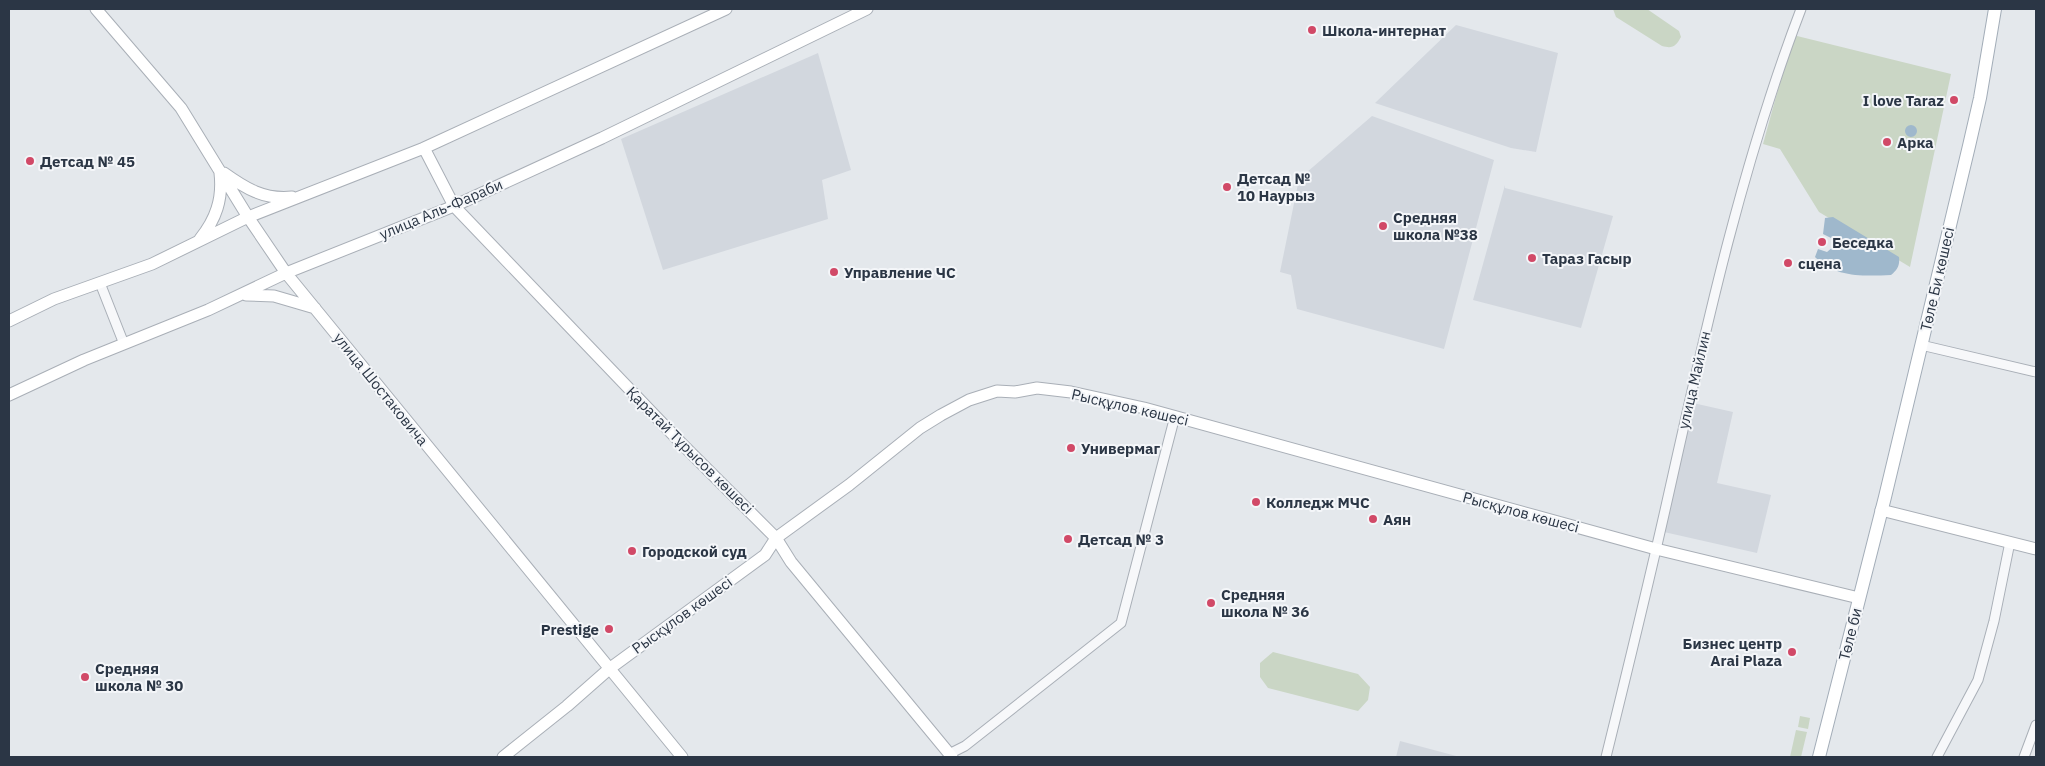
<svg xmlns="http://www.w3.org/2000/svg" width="2045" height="766" font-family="'IBM Plex Sans',sans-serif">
<rect width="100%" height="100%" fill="#e4e8ec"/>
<!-- built -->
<path fill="#d2d7de" d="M1456,25L1558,53L1536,152L1511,148L1375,103Z
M818,53L851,170L822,180L828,219L663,270L621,139Z
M1372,116L1494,160L1444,349L1297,309L1291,275L1280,272L1299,179Z
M1505,185V188L1613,216L1581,328L1473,300Z
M1693,403L1733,412L1717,483L1771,495L1757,553L1664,532Z
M1400,741L1460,757H1396Z"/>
<!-- green -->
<path fill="#cad6c5" d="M1613,9H1647L1679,31L1681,37C1676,46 1673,49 1662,46L1616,17Z
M1793,35L1951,74L1910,267L1819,212L1780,149L1763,144Z
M1273,652L1358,674L1370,687L1368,700L1358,711L1268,688L1260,677V663Z
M1800,716L1810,718L1808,729L1798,727Z
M1796,730L1807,732L1801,757H1790Z"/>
<!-- water -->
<path fill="#9fb8cc" d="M1905 131a6 6 0 1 1 12 0a6 6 0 1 1-12 0Z
M1833,217L1899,257C1900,266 1897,270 1891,275C1864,276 1835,278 1815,257L1818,249L1827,252L1834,246L1835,240L1823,234L1825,218Z"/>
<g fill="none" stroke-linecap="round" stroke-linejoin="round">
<!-- street casing -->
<g stroke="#a9afb7" stroke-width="11">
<path id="street" d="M100,283L124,344
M1921,345L2036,372
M949,754L965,746L1121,623L1175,416
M1606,757C1628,668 1650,578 1670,488C1706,327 1742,164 1801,9
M1937,757L1978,680L1994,621L2010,542
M2024,757L2036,725"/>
</g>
<!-- secondary casing -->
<g stroke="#a9afb7" stroke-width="13">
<path id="secondary" d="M96,9L181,108L248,217L286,273L682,757
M424,148L454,206L682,444L776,538L791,562L952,757
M224,173C245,188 264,200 292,197
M200,239C216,219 223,199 220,173
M246,295L274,296L315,308
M9,321L54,299L152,264L248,217L424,148L726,9
M9,395L84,360L208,310L286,273L454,206L602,138L867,9
M1881,510L2036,549
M503,757L567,706L609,669L765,555L776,538L849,485L920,428L941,415L969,400L997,391L1015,392L1037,388L1071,392L1144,408L1656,549L1859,598"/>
</g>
<!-- primary casing -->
<g stroke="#a3adb8" stroke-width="14">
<path id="primary" d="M1819,757L1885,497L1969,146L1980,98L1995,9"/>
</g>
<!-- street -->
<use href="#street" stroke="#f7f8fa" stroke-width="9"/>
<!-- secondary -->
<use href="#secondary" stroke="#fff" stroke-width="11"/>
<!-- primary -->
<use href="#primary" stroke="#fff" stroke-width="12"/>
</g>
<!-- markers -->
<g fill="#d14967" stroke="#f4f6f9" stroke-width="2">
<circle cx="1312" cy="30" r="5"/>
<circle cx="1954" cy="100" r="5"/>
<circle cx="1887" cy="142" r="5"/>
<circle cx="30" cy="161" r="5"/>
<circle cx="1227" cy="187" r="5"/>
<circle cx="1383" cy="226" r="5"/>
<circle cx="1822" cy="242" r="5"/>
<circle cx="1532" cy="258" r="5"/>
<circle cx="1788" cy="263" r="5"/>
<circle cx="834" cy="272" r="5"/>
<circle cx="1071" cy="448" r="5"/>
<circle cx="1256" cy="502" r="5"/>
<circle cx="1373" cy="519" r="5"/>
<circle cx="1068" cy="539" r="5"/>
<circle cx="632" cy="551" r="5"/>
<circle cx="1211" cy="603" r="5"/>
<circle cx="609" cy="629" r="5"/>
<circle cx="1792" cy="652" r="5"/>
<circle cx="85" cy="677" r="5"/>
</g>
<g text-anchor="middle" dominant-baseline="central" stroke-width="4" stroke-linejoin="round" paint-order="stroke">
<!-- poi labels -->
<g font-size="15" font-weight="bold" fill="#2b3645" stroke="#f4f6f9" text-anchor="start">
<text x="1322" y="30">Школа-интернат</text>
<text x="1944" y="100" text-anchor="end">I love Taraz</text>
<text x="1897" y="142">Арка</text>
<text x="40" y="161">Детсад № 45</text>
<text x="1237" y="178">Детсад №<tspan x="1237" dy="17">10 Наурыз</tspan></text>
<text x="1393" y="217">Средняя<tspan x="1393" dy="17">школа №38</tspan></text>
<text x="1832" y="242">Беседка</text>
<text x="1542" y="258">Тараз Гасыр</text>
<text x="1798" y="263">сцена</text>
<text x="844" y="272">Управление ЧС</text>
<text x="1081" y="448">Универмаг</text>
<text x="1266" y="502">Колледж МЧС</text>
<text x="1383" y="519">Аян</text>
<text x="1078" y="539">Детсад № 3</text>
<text x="642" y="551">Городской суд</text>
<text x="1221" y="594">Средняя<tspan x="1221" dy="17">школа № 36</tspan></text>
<text x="599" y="629" text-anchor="end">Prestige</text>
<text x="1782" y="643" text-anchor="end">Бизнес центр<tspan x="1782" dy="17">Arai Plaza</tspan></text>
<text x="95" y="668">Средняя<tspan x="95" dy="17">школа № 30</tspan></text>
</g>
<!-- street labels -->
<g font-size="15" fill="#2b3645" stroke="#f4f6f9">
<text transform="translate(441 209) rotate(-23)">улица Аль-Фараби</text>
<text transform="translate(1937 279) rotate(-77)">Төле Би көшесі</text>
<text transform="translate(1694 380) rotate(-77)">улица Майлин</text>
<text transform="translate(381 389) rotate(51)">улица Шостаковича</text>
<text transform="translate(1130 407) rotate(13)">Рысқұлов көшесі</text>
<text transform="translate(690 450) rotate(45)">Қаратай Тұрысов көшесі</text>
<text transform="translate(1521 512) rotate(15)">Рысқұлов көшесі</text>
<text transform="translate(682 615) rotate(-36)">Рысқұлов көшесі</text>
<text transform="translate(1850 634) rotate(-76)">Төле би</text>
</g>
</g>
<!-- border -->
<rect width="2045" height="766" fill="none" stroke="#2b3645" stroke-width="20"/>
</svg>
